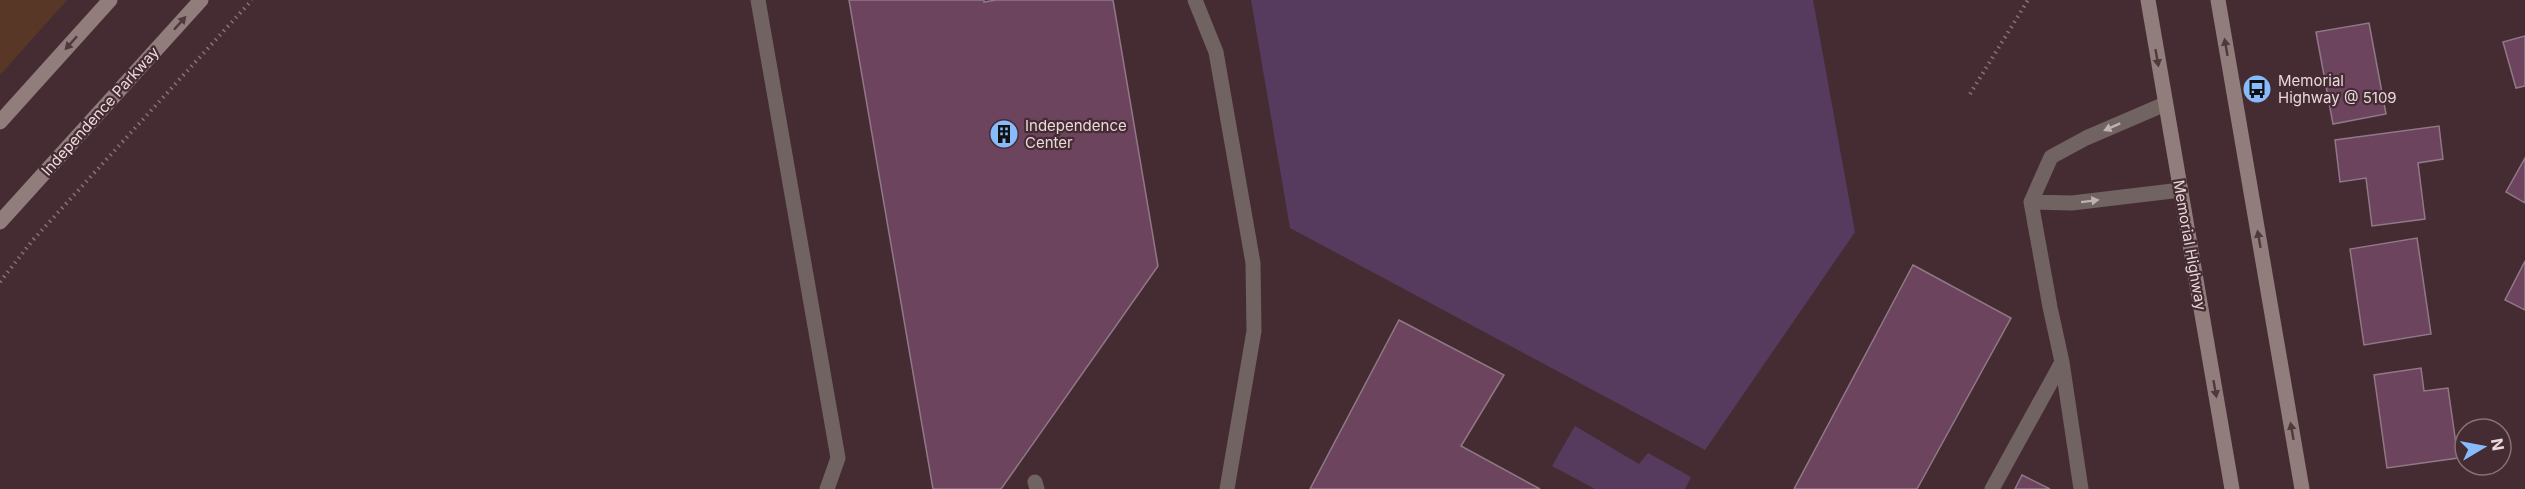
<svg xmlns="http://www.w3.org/2000/svg" width="2525" height="489" font-family="Inter,sans-serif">
<rect width="100%" height="100%" fill="#452c32"/>
<!-- green -->
<path fill="#583726" d="M0,0H67L0,75Z"/>
<!-- water -->
<path fill="#573b5e" d="M1251,0H1813L1855,232L1705,450L1290,228Z
M1575,426L1639,464L1648,453L1691,477L1685,489H1595L1552,466Z"/>
<!-- building -->
<path fill="#6d445e" stroke="#907886" stroke-width="1.5" d="M849,0H984V2L996,0H1113L1158,266L1001,489H933Z
M2369,23L2386,114L2333,124L2316,32Z
M2525,36V86L2516,88L2503,42Z
M2439,126L2443,159L2418,163L2425,219L2372,226L2366,178L2340,182L2335,140Z
M2525,158V203L2506,192Z
M2417,238L2431,334L2364,345L2350,249Z
M2525,261V310L2505,300Z
M1913,265L2011,318L1917,489H1794Z
M1399,320L1504,375L1461,446L1540,489H1310Z
M2421,368L2424,391L2448,388L2458,458L2387,468L2374,375Z
M2022,475L2050,489H2015Z"/>
<g fill="none" stroke-linecap="round" stroke-linejoin="round">
<!-- path -->
<path stroke="#887278" stroke-width="4" stroke-dasharray="1.5 4.5" stroke-linecap="butt" d="M1970,94L2028,0
M0,282L32,241L252,0"/>
<!-- service -->
<path stroke="#706362" stroke-width="15" d="M758,0L838,458L827,489
M1195,0L1216,52L1253,263L1254,331L1227,489
M2031,202L2072,203L2181,190
M1035,482L1037,489
M1992,489L2062,362
M2081,489L2062,362L2050,307L2031,202L2051,157L2086,138L2165,104"/>
<!-- secondary -->
<path stroke="#917d7b" stroke-width="15" d="M2148,0L2232,489
M2218,0L2302,489
M0,122L110,0
M0,222L201,0"/>
</g>
<!-- one-way arrows -->
<defs><path id="oneway-solid" d="M-6-.8H1V-3.2L6.5 0L1 3.2V.8H-6Z" transform="scale(1.5)"/></defs>
<g fill="#50383d">
<use href="#oneway-solid" transform="translate(180 23) rotate(-48)"/>
<use href="#oneway-solid" transform="translate(71 43) rotate(132)"/>
<use href="#oneway-solid" transform="translate(2226 47) rotate(-100)"/>
<use href="#oneway-solid" transform="translate(2157 58) rotate(80)"/>
<use href="#oneway-solid" transform="translate(2259 239) rotate(-100)"/>
<use href="#oneway-solid" transform="translate(2215 389) rotate(80)"/>
<use href="#oneway-solid" transform="translate(2292 431) rotate(-100)"/>
</g>
<g fill="#bfb0b2">
<use href="#oneway-solid" transform="translate(2112 127) rotate(156)"/>
<use href="#oneway-solid" transform="translate(2090 201) rotate(-7)"/>
</g>
<!-- icons -->
<defs>
<g id="bus-disc" transform="scale(1.5)"><circle r="9.5" fill="#87bbfc" stroke="#452c32"/><path d="M-5-6H5V4H4V6H2V4H-2V6H-4V4H-5ZM-3.5-4V0h7V-4ZM-3.5 1.2v1.5H-2V1.2ZM2 1.2v1.5H3.5V1.2Z" fill="#111"/></g>
<g id="building-disc" transform="scale(1.5)"><circle r="9.5" fill="#87bbfc" stroke="#452c32"/><path d="M-4-6H4V6H1V3H-1V6H-4ZM-2.5-4.3h1.7v1.8h-1.7ZM.8-4.3h1.7v1.8H.8ZM-2.5-1h1.7V.8h-1.7ZM.8-1h1.7V.8H.8Z" fill="#111"/></g>
</defs>
<g fill-rule="evenodd">
<use href="#bus-disc" x="2257" y="89"/>
<use href="#building-disc" x="1004" y="134"/>
</g>
<g text-anchor="middle" dominant-baseline="central" stroke-width="4.5" stroke-linejoin="round" paint-order="stroke">
<!-- poi labels -->
<g font-size="15" fill="#e9d9dd" stroke="#452c32" text-anchor="start">
<text x="2278" y="80">Memorial<tspan x="2278" dy="17">Highway @ 5109</tspan></text>
<text x="1025" y="125">Independence<tspan x="1025" dy="17">Center</tspan></text>
</g>
<!-- street labels -->
<g font-size="15" fill="#e9d9dd" stroke="#452c32">
<text transform="translate(100 111) rotate(-48)">Independence Parkway</text>
<text transform="translate(2190 245) rotate(80)">Memorial Highway</text>
</g>
</g>
<!-- north arrow -->
<g transform="translate(2483 447) rotate(80)"><circle r="28" fill="#452c32" stroke="#877176" stroke-width="1.5"/>
<path d="M0-4.5L10 22L0 15L-10 22Z" fill="#87bbfc"/>
<text y="-9" font-size="16" font-weight="bold" text-anchor="middle" fill="#e9d9dd">N</text>
</g>
</svg>
